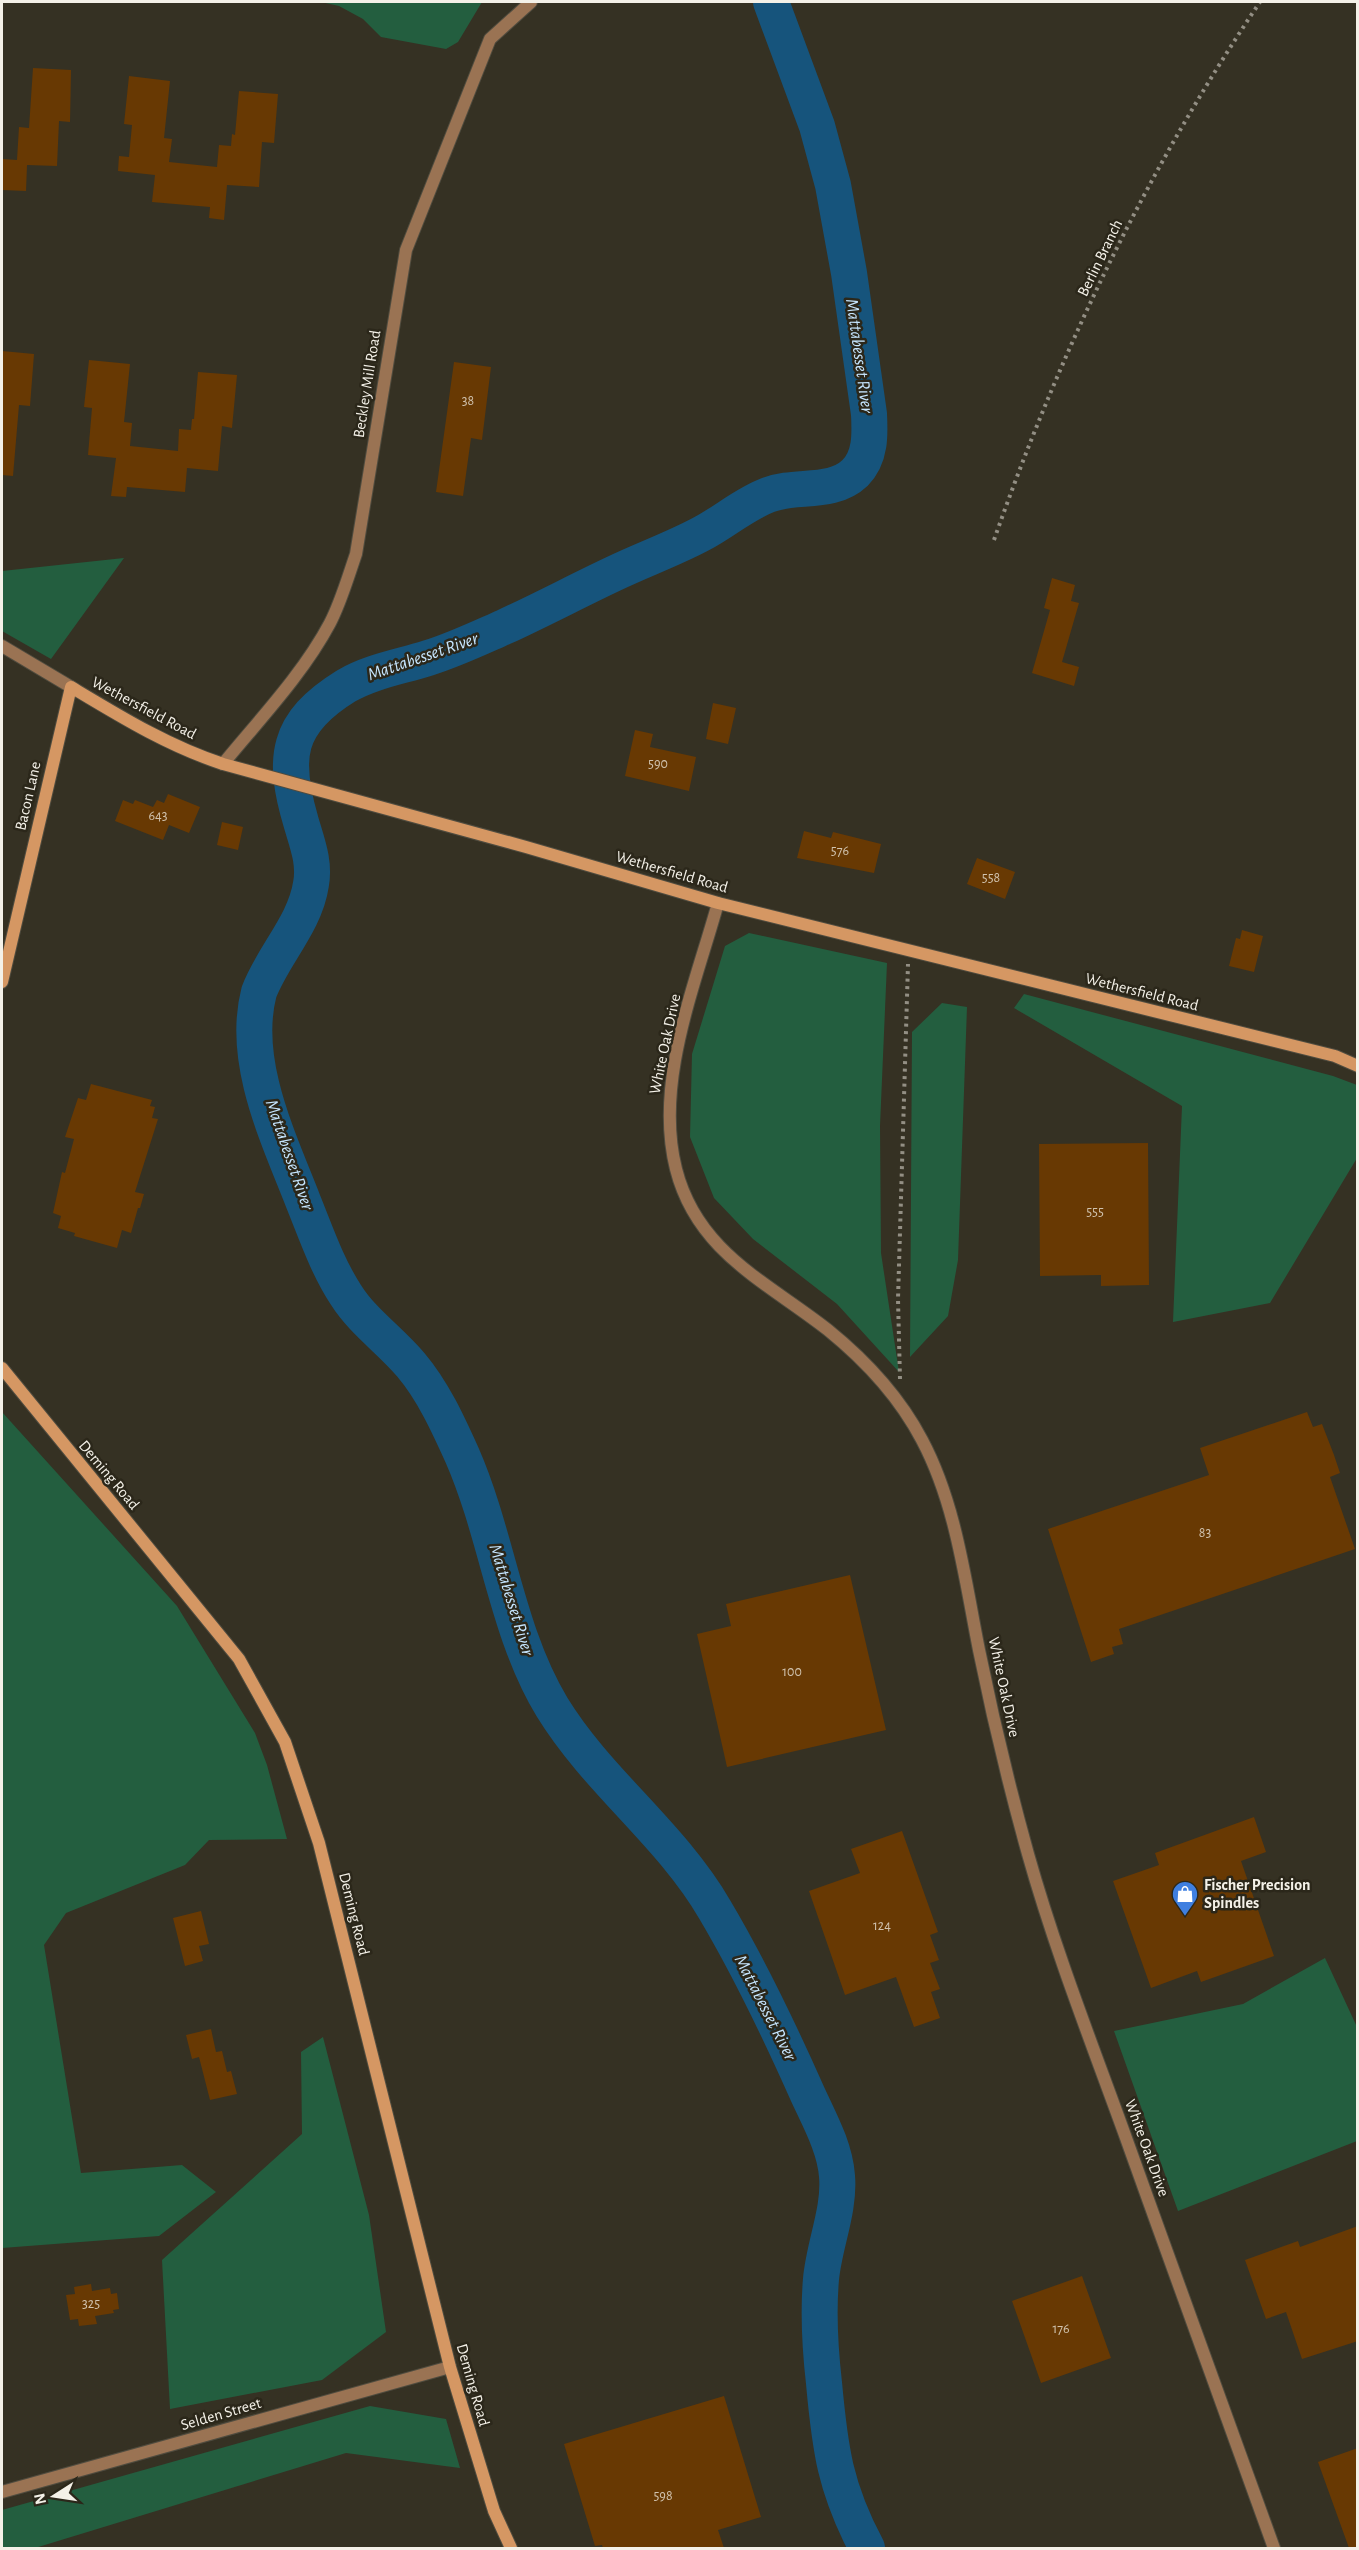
<svg xmlns="http://www.w3.org/2000/svg" width="1359" height="2550" font-family="'Alegreya Sans',sans-serif">
<rect width="100%" height="100%" fill="#353123"/>
<!-- green -->
<path fill="#235e3f" d="M321,2H482L458,42L446,49L381,37L363,19L339,6Z
M124,558L51,659L2,631V571Z
M749,933L887,963L880,1126L881,1253L899,1372L837,1304L753,1239L714,1198L690,1137L692,1054L725,946Z
M1024,994L1333,1076L1357,1085V1158L1270,1303L1173,1322L1182,1106L1014,1008Z
M942,1003L967,1007L958,1260L948,1316L910,1357L912,1032Z
M2,1412L177,1606L255,1733L267,1765L287,1839L209,1840L185,1865L66,1913L44,1945L81,2173L182,2165L216,2192L159,2236L2,2248Z
M1325,1958L1357,2027V2141L1178,2211L1114,2031L1243,2004Z
M323,2037L369,2215L386,2332L322,2380L170,2409L162,2260L302,2134L301,2052Z
M370,2406L446,2419L460,2468L346,2453L35,2548H2V2510Z"/>
<g fill="none" stroke-linecap="round" stroke-linejoin="round">
<!-- river -->
<path stroke="#16547c" stroke-width="36" d="M771,2L817,126L833,185L849,273L869,414C870,434 871,457 855,473C832,495 796,484 768,495C744,504 724,522 701,534C673,549 642,560 613,574C577,591 541,610 504,627C479,638 454,650 428,658C400,667 372,671 346,686C286,723 282,758 301,822C307,843 315,862 311,884C305,924 273,955 259,992C241,1061 278,1137 303,1201C316,1233 327,1266 346,1295C363,1322 390,1340 411,1365C433,1391 448,1424 462,1455C498,1537 506,1631 552,1707C598,1782 671,1834 715,1910C750,1969 780,2032 808,2095C820,2121 835,2148 837,2176C840,2210 824,2245 821,2279C818,2314 820,2348 824,2383C830,2449 835,2488 867,2548"/>
</g>
<!-- building -->
<path fill="#683903" d="M33,68L71,70L70,122L59,121L57,166L27,165L26,191L2,190V159L17,160L19,127L29,128Z
M129,76L170,81L164,138L172,139L169,162L217,167L219,145L231,146L232,134L235,135L239,91L278,94L274,143L262,142L259,187L227,185L224,220L209,218L210,207L152,202L155,175L118,171L119,156L129,157L132,125L124,124Z
M2,351L34,354L30,406L19,405L13,476L2,475Z
M89,360L130,364L124,422L132,423L130,446L178,451L179,429L191,430L192,419H194L198,372L237,375L232,428L222,426L218,471L187,468L185,492L127,487L126,497L111,496L116,458L88,455L92,408L84,407Z
M454,362L491,367L482,440L471,438L463,496L436,492Z
M1052,578L1075,585L1071,601L1079,603L1062,662L1079,667L1074,686L1032,673L1050,610L1044,608Z
M713,703L736,708L728,744L706,739Z
M635,730L653,734L650,747L696,757L689,791L625,776Z
M168,794L200,807L189,833L169,825L163,840L115,821L123,800L133,804L135,800L153,807L157,800L164,803Z
M222,822L243,827L238,850L217,845Z
M804,831L831,838L833,832L881,844L874,873L797,858Z
M977,858L1015,872L1005,899L967,884Z
M1242,930L1263,936L1254,972L1229,966L1236,938L1240,939Z
M91,1084L152,1100L150,1106L155,1107L152,1118L158,1119L135,1192L144,1194L140,1208H138L131,1233L122,1230L117,1248L74,1236L75,1233L58,1228L61,1216L53,1213L62,1172L65,1173L74,1139L65,1137L78,1098L86,1100Z
M1148,1143L1149,1285L1101,1286V1275L1040,1276L1039,1144Z
M1307,1412L1313,1427L1322,1424L1334,1455L1340,1473L1330,1477L1355,1549L1119,1629L1123,1644L1112,1647L1114,1654L1091,1662L1048,1529L1209,1475L1200,1448Z
M850,1575L886,1730L727,1767L697,1634L731,1626L726,1604Z
M1254,1817L1266,1852L1241,1861L1274,1956L1201,1982L1197,1971L1151,1988L1113,1881L1159,1865L1155,1853Z
M902,1831L938,1932L930,1935L939,1960L930,1963L940,1989L931,1992L940,2018L914,2027L896,1977L845,1995L809,1891L860,1873L851,1849Z
M201,1911L209,1944L199,1946L203,1961L185,1966L173,1918Z
M211,2029L216,2052L222,2051L227,2072L231,2071L237,2094L210,2100L199,2057L192,2059L186,2035Z
M1358,2226V2341L1302,2359L1286,2312L1266,2319L1245,2260L1298,2241L1300,2247Z
M1082,2276L1111,2358L1041,2383L1012,2301Z
M91,2284L92,2291L110,2288L111,2294L117,2293L119,2309L113,2310L114,2313L95,2316L97,2324L79,2326L78,2319L70,2320L66,2295L75,2294L74,2287Z
M724,2396L761,2517L718,2530L724,2548H603L602,2545L595,2546L564,2444Z
M1358,2448V2548H1349L1318,2462Z"/>
<g fill="none" stroke-linecap="round" stroke-linejoin="round">
<!-- street casing -->
<g stroke="#504c3f" stroke-width="14">
<path id="street" d="M2,646L71,687
M223,764C259,720 303,674 330,623C341,602 348,577 356,554L406,250L490,39L531,2
M718,903C695,986 654,1083 676,1169C697,1252 767,1282 828,1330C865,1360 900,1398 922,1440C956,1504 965,1580 979,1650C993,1719 1009,1786 1028,1854C1055,1950 1092,2044 1126,2138C1175,2275 1225,2412 1274,2548
M2,2492L450,2367"/>
</g>
<!-- secondary casing -->
<g stroke="#504c3f" stroke-width="14">
<path id="secondary" d="M2,982L71,687C121,717 168,746 223,764L526,847L718,903L1335,1056L1358,1066
M2,1368L239,1659L285,1742L319,1843L450,2367L494,2511L511,2548"/>
</g>
<!-- path -->
<path stroke="#938f84" stroke-width="4" stroke-dasharray="3 4.5" stroke-linecap="butt" d="M994,540C1060,351 1148,168 1260,2
M900,1379L898,1299L908,964"/>
<!-- street -->
<use href="#street" stroke="#9a7353" stroke-width="12"/>
<!-- secondary -->
<use href="#secondary" stroke="#d59763" stroke-width="12"/>
</g>
<!-- icons -->
<defs>
<g id="shop-pin" transform="scale(1.35)"><path d="M0 17L-7.5 6A9.5 9.5 0 1 1 7.5 6Z" fill="#3f7fe0" stroke="#2b271a"/><path d="M-5-2.5h2.3a2.7 3.5 0 0 1 5.4 0H5L5.5 6h-11ZM-1.5-2.5h3a1.5 2.3 0 0 0-3 0Z" fill="#fff"/></g>
</defs>
<g fill-rule="evenodd">
<use href="#shop-pin" x="1185" y="1894"/>
</g>
<g text-anchor="middle" dominant-baseline="central" stroke-width="5" stroke-linejoin="round" paint-order="stroke">
<!-- number labels -->
<g font-size="14" fill="#d1c3af">
<text x="468" y="401">38</text>
<text x="658" y="764">590</text>
<text x="158" y="816">643</text>
<text x="840" y="851">576</text>
<text x="991" y="878">558</text>
<text x="1095" y="1212">555</text>
<text x="1205" y="1533">83</text>
<text x="792" y="1672">100</text>
<text x="882" y="1926">124</text>
<text x="91" y="2304">325</text>
<text x="1061" y="2329">176</text>
<text x="663" y="2496">598</text>
</g>
<!-- street labels -->
<g font-size="16" fill="#f4f1e8" stroke="#2b271a">
<text transform="translate(1100 258) rotate(-64)">Berlin Branch</text>
<text transform="translate(367 384) rotate(-81)">Beckley Mill Road</text>
<text transform="translate(144 708) rotate(28)">Wethersfield Road</text>
<text transform="translate(28 796) rotate(-77)">Bacon Lane</text>
<text transform="translate(672 872) rotate(16)">Wethersfield Road</text>
<text transform="translate(1142 992) rotate(14)">Wethersfield Road</text>
<text transform="translate(665 1044) rotate(-78)">White Oak Drive</text>
<text transform="translate(109 1475) rotate(50)">Deming Road</text>
<text transform="translate(1004 1687) rotate(78)">White Oak Drive</text>
<text transform="translate(354 1914) rotate(76)">Deming Road</text>
<text transform="translate(1147 2148) rotate(70)">White Oak Drive</text>
<text transform="translate(473 2385) rotate(74)">Deming Road</text>
<text transform="translate(221 2414) rotate(-16)">Selden Street</text>
</g>
<!-- poi labels -->
<g font-size="16" font-weight="bold" fill="#f4f1e8" stroke="#2b271a" text-anchor="start">
<text x="1204" y="1885">Fischer Precision<tspan x="1204" dy="18">Spindles</tspan></text>
</g>
<!-- water labels -->
<g font-size="18" font-style="italic" fill="#c6e6ff" stroke="#2b271a">
<text transform="translate(859 356) rotate(82)">Mattabesset River</text>
<text transform="translate(423 657) rotate(-19)">Mattabesset River</text>
<text transform="translate(289 1155) rotate(71)">Mattabesset River</text>
<text transform="translate(511 1600) rotate(73)">Mattabesset River</text>
<text transform="translate(765 2008) rotate(63)">Mattabesset River</text>
</g>
</g>
<!-- border -->
<rect width="1359" height="2550" fill="none" stroke="#f4f1e8" stroke-width="6"/>
<!-- north arrow -->
<g transform="translate(54 2496) rotate(258)" stroke="#2b271a" stroke-width="4.5" paint-order="stroke">
<path d="M0-4.5L10 22L0 15L-10 22Z" fill="#f4f1e8"/>
<text y="-9" font-size="16" font-weight="bold" text-anchor="middle" fill="#f4f1e8">N</text>
</g>
</svg>
